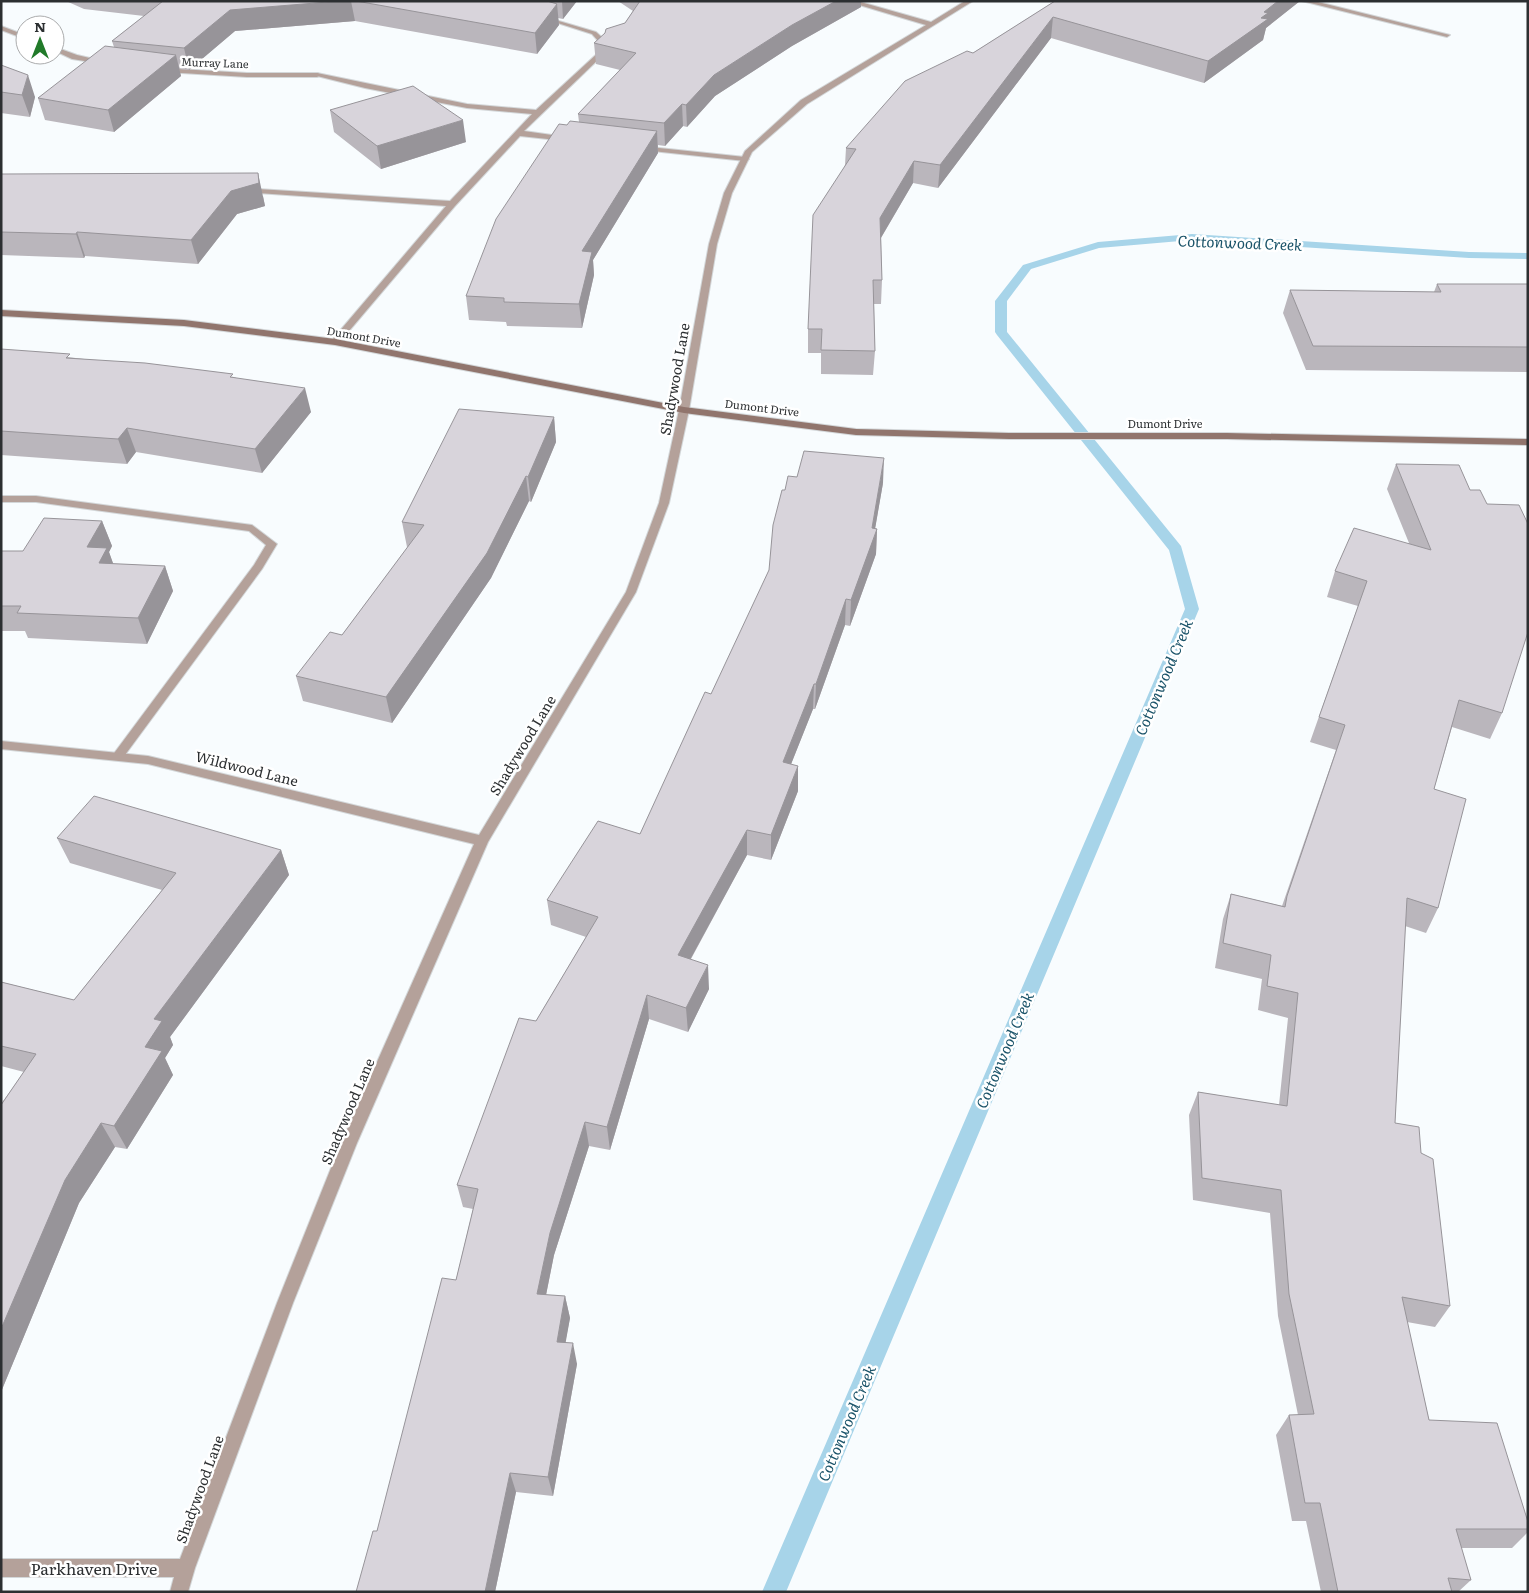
<svg xmlns="http://www.w3.org/2000/svg" width="1529" height="1593" font-family="Literata,serif">
<rect width="100%" height="100%" fill="#f8fcfe"/>
<g fill="none" stroke-linecap="round" stroke-linejoin="round">
<!-- stream -->
<path fill="#a7d4e9" fill-rule="evenodd" d="M1192,234L1469,252L1528,253V259L1469,258L1192,240L1099,248L1031,269L1007,301V332L1181,546L1199,609L786,1592H762L1185,609L1169,550L997,335L995,332V301L1023,265L1098,242Z"/>
<!-- lane casing -->
<g stroke="#d3d7d9" stroke-width="2">
<path id="lane" d="M542,16L596,32L607,42L605,53L524,131L566,137L570,139L566,141L520,136L455,206L338,344H332V340L446,206L245,192L241,190L242,188L450,201L532,114L467,108L365,88L313,75L317,73L467,104L536,110L600,51V43L592,34L542,18Z
M640,146L745,157L749,159L745,161L643,150L639,148Z
M1,496H36L252,525L277,544L262,569L122,759L118,760L112,756L254,565L266,545L249,531L36,502H1Z"/>
</g>
<!-- street casing -->
<g stroke="#d3d7d9" stroke-width="2">
<path id="street" d="M846,1H857L931,22L965,1H973L807,104L752,152L732,193L717,244L689,410L669,503L636,592L488,842L357,1143L293,1303L195,1568L188,1592H170L174,1577H1V1559H180L277,1303L341,1143L474,844L148,764L1,749V741L148,756L479,835L626,592L659,503L679,410L709,244L724,193L745,151L801,100L926,25Z
M1302,1H1314L1450,35L1447,37Z
M1,26L25,35V39L1,30Z
M55,47L77,55L107,62L103,64L72,59L55,51Z
M162,68L247,73H317L321,75L317,77H247L165,72H162Z"/>
</g>
<!-- secondary casing -->
<g stroke="#d3d7d9" stroke-width="2">
<path id="secondary" d="M1,310L184,320L335,339L684,407L856,429L1009,433H1227L1528,439V445L1227,439H1009L856,435L684,413L335,345L184,326L1,316Z"/>
</g>
<!-- lane -->
<use href="#lane" fill="#b4a19a" fill-rule="evenodd"/>
<!-- street -->
<use href="#street" fill="#b4a19a" fill-rule="evenodd"/>
<!-- secondary -->
<use href="#secondary" fill="#91756d" fill-rule="evenodd"/>
</g>
<!-- wall -->
<path fill="#bab6bc" d="M66,1H577L563,19L558,18L559,25L537,54L355,21L235,31L189,70L179,69L181,76L114,132L45,120L38,98L114,47L112,41L144,16L84,9Z
M618,1H861V7L792,46L715,96L687,127L683,126L665,146L658,145V153L593,260L594,275L582,328L507,326L506,322L469,320L466,296L567,125L579,122L578,114L620,70L596,64L594,43L625,23L633,11Z
M1055,1H1300L1266,28L1263,40L1204,83L1051,38L938,188L913,183L881,238L882,280L881,304H874L875,351L873,375L821,374V353H808V329L845,165L846,148L973,53Z
M1,65L35,97L30,117L1,113Z
M330,110L466,142L381,169L334,132Z
M1,174L263,196L265,206L237,214L198,264L85,256L84,258L1,255Z
M1437,284H1528V372L1306,370L1283,313L1290,290L1434,292Z
M1,349L234,377L311,412L262,473L136,452L127,464L1,455Z
M554,417L556,442L531,502L529,501L491,578L392,723L303,701L296,676L342,635L408,547H407L402,522Z
M1396,464L1502,713L1490,739L1452,727L1434,789L1438,908L1426,933L1405,926L1395,1123L1421,1153L1450,1306L1435,1327L1407,1322L1429,1420L1528,1522V1532L1512,1548H1461L1471,1580L1458,1592H1321L1306,1521H1292L1276,1435L1289,1415H1298L1278,1316L1270,1213L1193,1200L1189,1115L1198,1092L1279,1105L1288,1018L1258,1010L1262,979L1215,968L1223,919L1231,894L1282,906L1336,750L1310,742L1358,606L1327,597L1335,571L1409,543L1387,489Z
M883,483L875,528L877,529L876,554L850,626L845,625L815,709H813L791,764L798,791L771,860L747,855L691,959L709,989L688,1032L649,1019L610,1150L589,1146L554,1255L546,1295L565,1296L570,1318L565,1343L577,1364L553,1496L516,1492L495,1592H356L377,1531L456,1280L473,1209L463,1207L457,1185L536,1021L586,937L551,925L547,900L640,834L711,694Z
M102,521L112,546L109,552L113,564L165,566L173,591L147,644L28,638L25,631H1V551H23Z
M57,838L281,850L289,875L170,1037L173,1045L165,1058L173,1075L127,1149L115,1147L79,1203L1,1392V1104L24,1072L1,1066V982L74,1000L162,890L70,863Z"/>
<!-- shaded-wall -->
<path fill="#979499" d="M340,1H351L355,21L235,31L189,70L184,48L230,10Z
M562,1H577L563,19Z
M836,1H861V7L792,46L715,96L687,127L686,105L714,75L792,25Z
M1278,1H1300L1266,28L1263,40L1204,83L1208,61L1261,18L1264,12Z
M557,4L559,25L537,54L535,33Z
M1053,17L1051,38L938,188L940,165Z
M176,55L181,76L114,132L108,110Z
M28,75L35,97L30,117L22,95Z
M682,104L683,126L665,146L664,123Z
M463,120L466,142L381,169L377,146Z
M657,131L658,153L593,260L594,275L582,328L579,304L582,251Z
M914,161L913,183L879,241L880,218Z
M258,173L265,206L237,214L198,264L191,240L231,191Z
M77,232L85,256L84,258L76,234Z
M305,388L311,412L262,473L255,449Z
M554,417L556,442L531,502L528,477Z
M127,428L136,452L127,464L118,439Z
M884,458L883,483L873,541L877,529L876,554L850,626L851,600L872,528Z
M526,476L529,501L491,578L392,723L386,697Z
M102,521L112,546L109,552L117,574L109,588L87,547Z
M165,566L173,591L147,644L138,618Z
M846,599L845,625L815,709L816,684Z
M814,684L813,709L782,787L783,762Z
M798,766V791L771,860V835Z
M747,830V855L679,980L678,955Z
M281,850L289,875L170,1037L173,1045L165,1058L173,1075L127,1149L114,1126L145,1047L154,1019Z
M708,965L709,989L688,1032L686,1008Z
M647,995L649,1019L610,1150L607,1127Z
M585,1122L589,1146L554,1255L542,1315L537,1294L550,1233Z
M101,1123L115,1147L79,1203L1,1392V1329L65,1180Z
M565,1296L570,1318L562,1363L557,1342Z
M573,1343L577,1364L553,1496L548,1477Z
M510,1473L516,1492L495,1592H485Z"/>
<!-- building -->
<path fill="#d8d4db" stroke="#979499" d="M163,1H340L230,10L184,48L112,41Z
M356,1H547L557,4L535,33Z
M640,1H836L792,25L714,75L686,105L682,104L664,123L578,114L636,53L594,43L605,33L606,29L625,23Z
M1055,1H1278L1264,12L1268,13L1261,18L1268,19L1208,61L1053,17L940,165L914,161L880,218L882,280H873L875,351L821,350L822,329H808L813,215L856,149L846,148L905,81L967,51L973,53Z
M105,46L176,55L108,110L38,98Z
M1,65L28,75L22,95L1,92Z
M413,86L463,120L377,146L330,110Z
M570,121L657,131L582,251L592,252L579,304L504,302V298L466,296L496,219L559,124L567,125Z
M258,173L259,183L231,191L191,240L77,232L76,234L1,232V174Z
M1437,284H1528V347L1313,346L1290,290L1441,292Z
M1,349L70,354L66,358L145,363L233,374L230,377L305,388L255,449L127,428L118,439L1,431Z
M459,409L554,417L528,477L526,476L487,553L386,697L296,676L330,632L342,635L424,525L402,522Z
M804,451L884,458L872,528L877,529L851,600L846,599L816,684H814L783,762L798,766L771,835L747,830L678,955L708,965L686,1008L647,995L607,1127L585,1122L550,1233L537,1294L565,1296L557,1342L573,1343L548,1477L510,1473L485,1592H356L373,1531H377L442,1278L456,1280L478,1189L457,1185L519,1018L536,1021L598,917L547,900L598,821L640,834L705,692L711,694L769,570L773,525L782,490H785L788,476L797,477Z
M1396,464L1459,465L1470,490H1480L1487,504L1519,505L1528,524V632L1502,713L1459,700L1434,789L1466,799L1438,908L1407,898L1395,1123L1419,1127L1421,1153L1433,1159L1450,1306L1402,1297L1429,1420L1497,1423L1528,1522V1529H1456L1471,1580L1448,1578L1452,1592H1338L1320,1503H1305L1289,1415L1314,1414L1289,1294L1281,1190L1202,1178L1198,1092L1287,1106L1298,993L1267,986L1271,955L1223,943L1231,894L1285,907L1287,896L1345,725L1319,717L1367,581L1335,571L1354,528L1431,550Z
M44,518L102,521L87,547L107,548L99,563L165,566L138,618L17,613L21,606H1V551H23Z
M94,796L281,850L154,1019L162,1021L145,1047L162,1051L114,1126L101,1123L65,1180L1,1329V1105L36,1054L1,1046V982L74,1000L176,873L57,838Z"/>
<g text-anchor="middle" dominant-baseline="central" stroke-width="5" stroke-linejoin="round" paint-order="stroke">
<!-- far-street labels -->
<g font-size="11" fill="#2c2f31" stroke="#fff">
<text transform="translate(215 62) rotate(2)">Murray Lane</text>
<text transform="translate(364 336) rotate(10)">Dumont Drive</text>
<text transform="translate(762 407) rotate(7)">Dumont Drive</text>
<text x="1165" y="423">Dumont Drive</text>
</g>
<!-- street labels -->
<g font-size="14" fill="#2c2f31" stroke="#fff">
<text transform="translate(674 379) rotate(-80)">Shadywood Lane</text>
<text transform="translate(522 745) rotate(-59)">Shadywood Lane</text>
<text transform="translate(247 768) rotate(14)">Wildwood Lane</text>
<text transform="translate(347 1111) rotate(-67)">Shadywood Lane</text>
<text transform="translate(199 1489) rotate(-70)">Shadywood Lane</text>
</g>
<!-- water labels -->
<g font-size="15" font-style="italic" fill="#1a5369" stroke="#fff">
<text transform="translate(1240 242) rotate(2)">Cottonwood Creek</text>
<text transform="translate(1163 677) rotate(-67)">Cottonwood Creek</text>
<text transform="translate(1004 1050) rotate(-67)">Cottonwood Creek</text>
<text transform="translate(846 1423) rotate(-67)">Cottonwood Creek</text>
</g>
<!-- near-street labels -->
<g font-size="16" fill="#2c2f31" stroke="#fff">
<text x="94" y="1568">Parkhaven Drive</text>
</g>
</g>
<!-- border -->
<rect width="1529" height="1593" fill="none" stroke="#2c2f31" stroke-width="5"/>
<!-- north arrow -->
<g transform="translate(40 40)"><circle r="24" fill="#ffffff" stroke="#abacad"/>
<path d="M0-4L9 19L0 12L-9 19Z" fill="#217a29"/>
<text y="-8" font-size="14" font-weight="bold" text-anchor="middle" fill="#2c2f31">N</text>
</g>
</svg>
